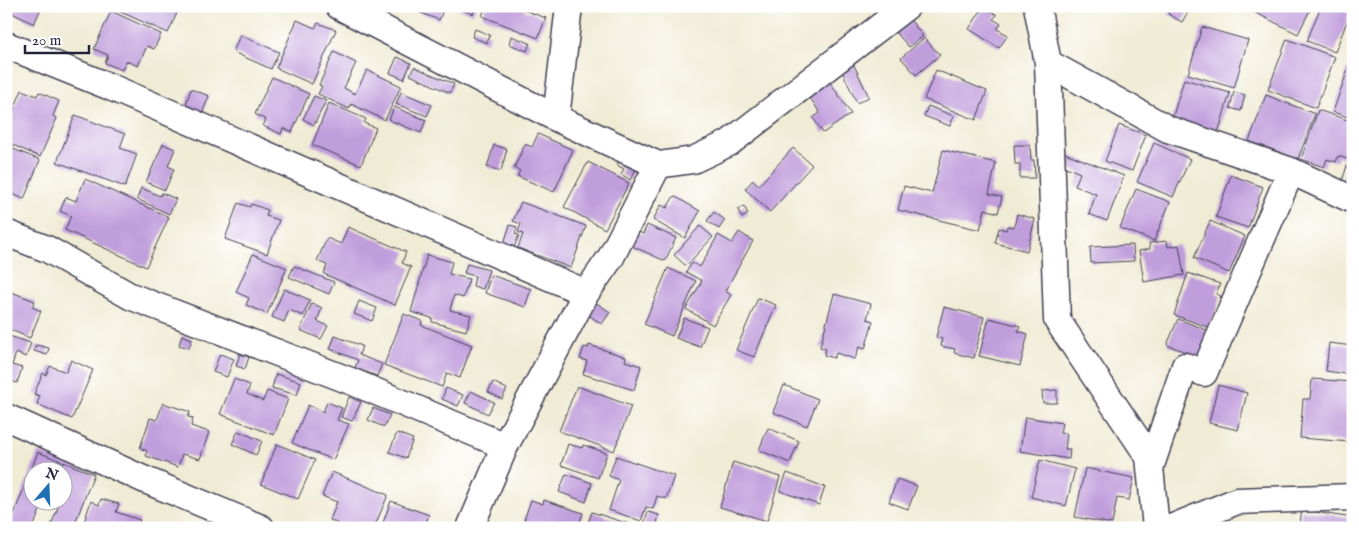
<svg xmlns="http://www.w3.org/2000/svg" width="1359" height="534" font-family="'IM FELL English',serif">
<rect width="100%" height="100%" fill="#fff"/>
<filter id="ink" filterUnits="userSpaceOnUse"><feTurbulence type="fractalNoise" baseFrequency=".02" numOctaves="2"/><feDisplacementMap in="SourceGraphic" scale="10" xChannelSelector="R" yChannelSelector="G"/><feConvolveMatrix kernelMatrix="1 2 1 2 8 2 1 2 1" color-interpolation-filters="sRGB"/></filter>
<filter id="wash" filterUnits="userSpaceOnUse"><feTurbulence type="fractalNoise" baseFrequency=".0096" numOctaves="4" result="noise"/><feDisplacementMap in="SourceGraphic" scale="20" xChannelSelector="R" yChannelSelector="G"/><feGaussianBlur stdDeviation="1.12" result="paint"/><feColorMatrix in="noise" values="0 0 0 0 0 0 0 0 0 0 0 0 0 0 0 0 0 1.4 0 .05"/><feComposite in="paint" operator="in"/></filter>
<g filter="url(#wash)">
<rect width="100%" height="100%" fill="#f0ebd4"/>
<g id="blocks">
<!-- building -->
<path fill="#c09ddb" d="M6,6H42L34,24L6,10Z
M115,6H163L177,13L168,33L114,9Z
M418,6H439L444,8L439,20L416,11Z
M452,6H476L473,14Z
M486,6H525L524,10L546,18L538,38L482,16Z
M984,6L997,15L993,19L1001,24L997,29L1008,35L999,48L969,29Z
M1172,6H1179L1188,12L1182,22L1168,14Z
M1259,6H1312L1298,34L1256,13Z
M1321,6H1353L1335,52L1307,41Z
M111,11L161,34L154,49L147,46L138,66L126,61L122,70L105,63L108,55L94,49Z
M908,17L923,36L909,47L893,29Z
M297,20L315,28L318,23L336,30L312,84L276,68Z
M1202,27L1248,40L1234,88L1188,74Z
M475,29L490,35L487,43L472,37Z
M240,35L279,52L271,69L233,52Z
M511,36L530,43L527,51L509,44Z
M924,38L940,55L916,75L901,58Z
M1287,39L1335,57L1316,108L1268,90Z
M334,52L356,63L344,88L355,94L367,70L401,86L385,120L351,104L349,109L318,94L322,86L319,85Z
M1353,54V119L1333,112Z
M397,57L411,63L404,79L390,73Z
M852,61L869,97L857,103L840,67Z
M414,67L454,84L450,93L410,75Z
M936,70L987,91L976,120L924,99Z
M826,76L851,114L823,133L813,118L820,113L805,90Z
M272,77L309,94L292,132L283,128L281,134L263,126L266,120L255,114Z
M1184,79L1230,93L1218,133L1172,119Z
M191,89L209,96L202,114L185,107Z
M22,90L37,96L39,92L59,101L53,116L57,118L40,157L6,142V128Z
M401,92L432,105L427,116L396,104Z
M1234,92L1245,95L1241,111L1230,108Z
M1266,95L1315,114L1298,159L1249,141Z
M314,96L326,101L314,125L303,119Z
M329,103L366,119L364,123L376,128L361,165L312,145Z
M928,106L954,116L950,126L924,116Z
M394,107L426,120L421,133L389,120Z
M1318,110L1353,122V141L1347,159L1338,156L1336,162L1327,159L1324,167L1301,159Z
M75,115L125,134L120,148L137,154L125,187L57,162Z
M1119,125L1146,135L1132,171L1105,161Z
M538,134L573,150L554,192L517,176L520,171L514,168L525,144L532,147Z
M1154,143L1190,159L1173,197L1137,182Z
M163,144L175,149L168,166L174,169L165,190L146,182Z
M494,145L507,149L501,171L487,167Z
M1014,145H1030L1031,160H1034L1035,178H1020V164H1015Z
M6,146L40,160L24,199L8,192L6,196Z
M793,148L812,165L770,212L745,189L753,180L759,185Z
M943,150L996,163L989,194L1002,197L998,213L985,209L980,230L898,210L904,186L932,193Z
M1065,153L1124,176L1107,221L1089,214L1096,194L1075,186L1080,173L1061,165Z
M622,157L638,166L630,180L621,174L624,169L617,165Z
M1350,157L1353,158V189L1341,184Z
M588,162L629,183L605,229L564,207Z
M1231,175L1263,187L1248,228L1216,217Z
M85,179L169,217L146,267L65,230L71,216L60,211L66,197L76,201Z
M141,188L160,196L162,193L176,199L169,214L137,199Z
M1136,189L1170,202L1154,241L1120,228Z
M674,196L700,211L685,238L653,220L661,205L667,208Z
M521,202L586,226L571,268L518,248L523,234L518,232L521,224L513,221Z
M238,203L250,207L251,204L268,210L266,216L279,220L267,254L225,239Z
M744,206L748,214L742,218L738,210Z
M714,212L725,220L719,229L707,221Z
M1017,214L1035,219L1027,251L995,243L999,228L1006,230L1007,226L1014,227Z
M1210,221L1245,236L1229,273L1194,258Z
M510,225L517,227L515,234L519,235L513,250L503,246Z
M647,225L676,238L665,261L632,246L639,232L643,234Z
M700,226L713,237L686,266L674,255Z
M348,227L406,252L402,263L411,267L395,305L324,274L327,265L317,261L327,238L341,244Z
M739,232L753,241L725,291L731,295L713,325L686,309L702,281L686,272L692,263L700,267L718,235L732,243Z
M1167,241L1168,247L1179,245L1184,275L1144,282L1139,251L1150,249L1149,243Z
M1133,245L1134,261L1091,263L1090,247Z
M253,254L287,268L267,314L246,305L249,298L236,292Z
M427,255L452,262L449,274L469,279L463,298L454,295L450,310L471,315L466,331L432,322V318L411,312Z
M467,264L489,270L483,289L473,286L475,276L464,273Z
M294,266L334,282L329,294L289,277Z
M668,268L696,281L672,336L644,324Z
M1188,273L1220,284L1216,294L1221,296L1210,328L1174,315Z
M491,275L531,289L525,307L485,293Z
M284,289L310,300L303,316L289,310L284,322L272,317Z
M6,290L35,301L32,307L41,311L30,338L6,328Z
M834,294L871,304L867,319L873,321L865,349L859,347L855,359L836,353L834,358L824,355L826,349L820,347Z
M758,298L776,305L754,357L736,350Z
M359,301L377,308L372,321L354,314Z
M595,302L610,312L602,324L587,314Z
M312,303L322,308L317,321L328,326L321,339L300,330Z
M944,307L984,317L974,358L954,353L955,349L941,346L942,339L936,337Z
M404,314L422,321L421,325L472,345L460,378L447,373L442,387L384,365Z
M684,318L708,327L700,347L676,338Z
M989,318L1020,326L1018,331L1028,334L1020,366L979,356Z
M1178,319L1212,332L1202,358L1167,345Z
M6,335L31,343L26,357L16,353L12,365L22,368L17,383L6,379Z
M182,335L192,339L189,348L179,345Z
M335,336L362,346L359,355L382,364L377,376L355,368L358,360L330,349Z
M1329,343L1353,346V375L1326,371Z
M36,345L49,348L47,355L34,351Z
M589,345L626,357L625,361L641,366L634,390L583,374L587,361L580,359L584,347L588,348Z
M220,354L234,359L227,377L213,372Z
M240,354L249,357L245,369L236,366Z
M71,360L93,370L72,419L37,404L40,396L34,394L43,373L46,375L50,366L66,372Z
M276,374L301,382L297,395L272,388Z
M234,379L250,385L247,394L263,401L267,391L288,399L274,435L220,414Z
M1312,379L1353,382V421L1350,442L1300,438L1303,399H1310Z
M493,382L507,389L502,399L488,392Z
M784,385L818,399L807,426L773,412Z
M1218,385L1247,393L1238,430L1209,423Z
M577,386L631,406L614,451L559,431Z
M446,388L463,395L458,406L442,399Z
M1057,390V403H1043L1042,391Z
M471,391L494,402L488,414L465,403Z
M349,397L361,402L352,421L341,417Z
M327,402L342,408L337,420L349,424L333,460L292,443L308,405L323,412Z
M163,403L190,412L188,417L193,418L191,426L209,432L200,459L182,454L178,467L146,456L147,451L140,448L150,418L157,420Z
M373,408L390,415L384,427L368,420Z
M1025,417L1062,423L1060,433L1067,434L1065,449H1070L1069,459L1020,451Z
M768,428L799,441L790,463L759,450Z
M238,431L262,441L256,455L232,444Z
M397,433L413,439L406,458L389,452Z
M277,444L315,460L298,499L261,484Z
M568,444L582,448L583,445L607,453L598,478L561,465Z
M38,452L94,474L73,528H50L60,502H62L65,487L62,486V472H32V502H43L33,528H19L10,524Z
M616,456L674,476L666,499L657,496L653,509L646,507L641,521L609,510L619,480L609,476Z
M1040,460L1075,469L1066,506L1031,497Z
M733,462L780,477L767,521L720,507Z
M1085,468L1134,478L1129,500L1117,498L1112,524L1075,517Z
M332,472L388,495L374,528H347L330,520L337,502L322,496Z
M787,473L825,487L819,505L780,491Z
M566,474L592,483L586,502L559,492Z
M897,479L917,486L908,509L889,502Z
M101,499L119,504L116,512L140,520L137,528H82L91,501L99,505Z
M531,500L543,504L544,500L583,513L578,528H528L529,522L524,520Z
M391,501L429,515L424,528H381Z
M1302,510L1353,518V528H1299Z
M592,512L629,524L627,528H586Z
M648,512L659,515L656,527L644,524Z"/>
</g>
</g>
<g filter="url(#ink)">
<use href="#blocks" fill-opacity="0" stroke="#414052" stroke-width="1"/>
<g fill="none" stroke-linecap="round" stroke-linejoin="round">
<!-- minor casing -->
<g stroke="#414052" stroke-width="29">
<path id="minor" d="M339,6L556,118L658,165L693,160L729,143L907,6
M1037,6L1048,63L1057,320L1149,457L1156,528
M6,45L108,86L586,293
M1048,63L1168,129L1291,171L1353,200
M556,118L569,6
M6,233L47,249L130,296L353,382L505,446
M6,417L143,479L261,528
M1150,468L1185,366L1204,373L1291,171
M470,528L505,446L586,293L611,257L658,165
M1171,528L1237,501L1353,497"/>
</g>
<!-- minor -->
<use href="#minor" stroke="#fff" stroke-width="26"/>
</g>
</g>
<!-- margin -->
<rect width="1359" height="534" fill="none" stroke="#fff" stroke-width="25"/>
<!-- north arrow -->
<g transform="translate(48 486) rotate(19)"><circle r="24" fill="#ffffff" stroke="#a7a7b1"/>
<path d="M0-4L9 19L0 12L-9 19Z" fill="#1f6fb2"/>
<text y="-8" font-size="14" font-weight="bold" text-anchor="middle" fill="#22223b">N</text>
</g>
<!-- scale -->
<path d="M25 45v8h64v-8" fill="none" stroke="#22223b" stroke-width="2.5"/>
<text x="32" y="45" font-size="15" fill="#22223b" stroke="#ffffff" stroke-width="4" paint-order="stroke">20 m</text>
</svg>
